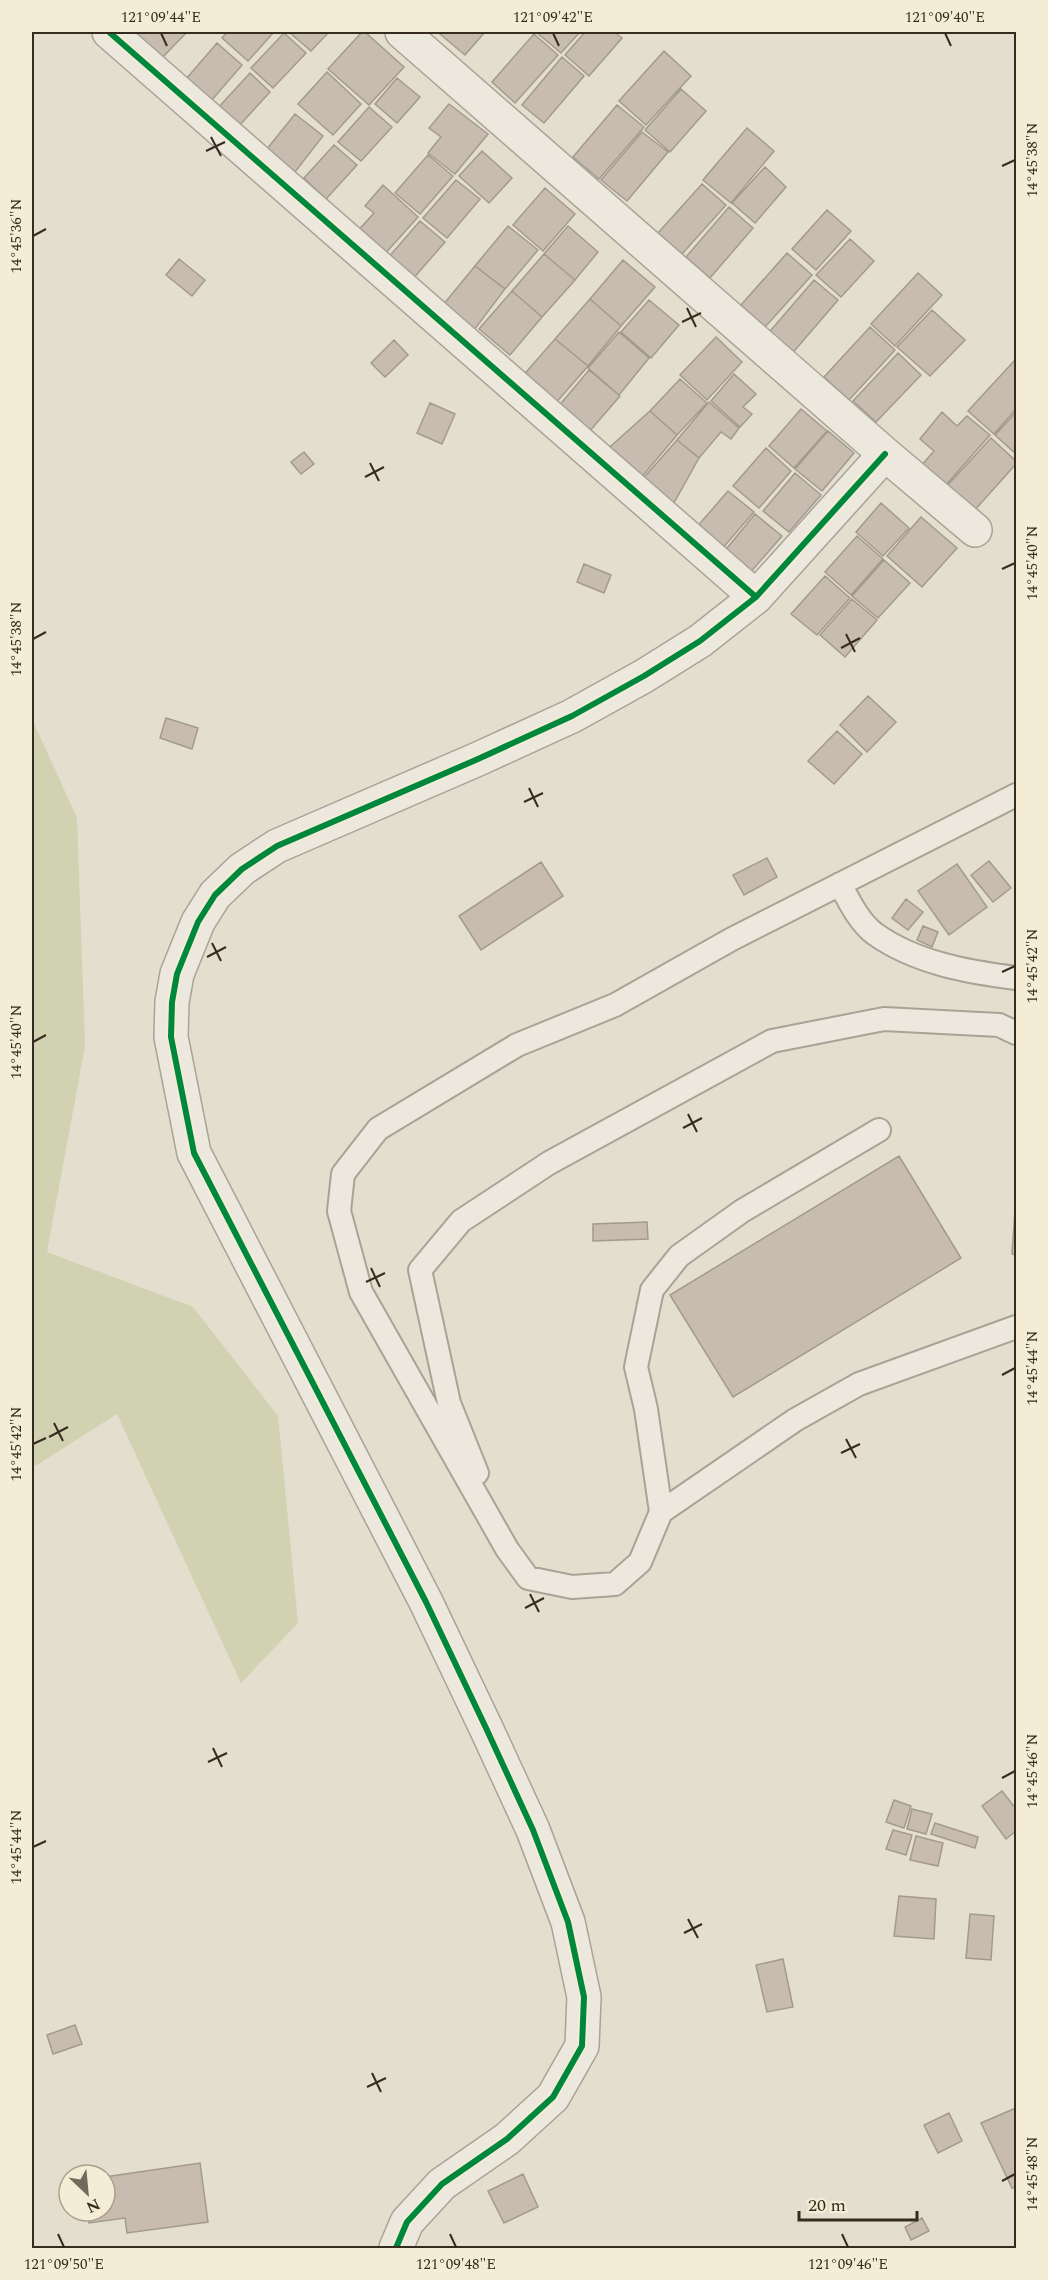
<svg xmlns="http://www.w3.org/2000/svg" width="1048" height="2280" font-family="Spectral,serif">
<rect width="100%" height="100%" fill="#e3dece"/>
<!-- green -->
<path fill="#d0d2b1" d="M32,719L77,818L85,1046L47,1252L193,1307L278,1416L298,1623L241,1683L117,1414L37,1465L32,1466Z"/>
<!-- building -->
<path fill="#c7bcaf" stroke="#a39a8d" stroke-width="1.5" d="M132,32H187L161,59Z
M227,32H274L248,61L222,38Z
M289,32H329L311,51Z
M362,32H365L404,67L369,105L328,69Z
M442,32H485L465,55L440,34Z
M536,32H580L561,53Z
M585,32H614L622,38L589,76L565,55Z
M284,33L306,53L273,88L251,68Z
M534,34L558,55L515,103L492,82Z
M217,43L242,65L211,101L186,79Z
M664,51L691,76L646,125L619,101Z
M562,57L584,76L544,123L522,105Z
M327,72L361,104L333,135L298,104Z
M250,73L270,92L237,128L216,110Z
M397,78L420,97L397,123L375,104Z
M681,89L706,111L670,152L645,130Z
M449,104L488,134L455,174L428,153L441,137L429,128Z
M617,105L644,127L599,179L573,157Z
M369,107L392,127L361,161L338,142Z
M295,114L323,136L295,172L267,149Z
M747,128L774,151L731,203L703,180Z
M642,132L668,152L627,201L601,180Z
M334,145L357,165L326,199L304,178Z
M482,151L512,178L489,203L459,176Z
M428,155L453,176L420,214L395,193Z
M765,167L786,187L755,223L732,203Z
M456,180L480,199L447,238L423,218Z
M702,184L726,205L682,254L658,233Z
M383,185L418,217L382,257L355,234L374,213L365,206Z
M545,188L575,214L543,251L513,225Z
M729,207L753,228L710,278L686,257Z
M827,210L851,231L816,270L792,249Z
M420,221L445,242L412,280L387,259Z
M508,226L538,250L505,289L475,266Z
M568,226L598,252L575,280L544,254Z
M850,239L874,261L841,297L816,275Z
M787,253L812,275L765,327L741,305Z
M544,254L575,280L542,317L512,291Z
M179,259L205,280L192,296L166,275Z
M623,260L655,287L621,326L590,299Z
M475,266L505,289L474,330L443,305Z
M918,273L942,295L895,346L871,324Z
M814,280L838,300L790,356L766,336Z
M512,291L542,317L510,355L479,329Z
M590,299L621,326L588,366L555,339Z
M649,300L679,325L651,358L621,332Z
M932,310L965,340L930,376L897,347Z
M870,327L895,350L849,400L824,377Z
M619,332L649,358L619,395L588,368Z
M716,337L742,362L707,400L680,375Z
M555,339L588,366L554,405L521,378Z
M394,340L408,355L385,377L371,363Z
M898,353L921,375L876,422L853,401Z
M1014,361L1016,363V409L994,434L968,411Z
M589,370L620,396L588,433L558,407Z
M734,374L756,394L743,407L752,414L740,427L711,401Z
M680,379L707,403L677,435L650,411Z
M709,402L739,428L731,439L721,432L699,458L677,440Z
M430,403L455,414L442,444L417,433Z
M801,409L827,431L794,468L769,446Z
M650,411L677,435L635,485L601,455Z
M942,412L957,426L967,416L990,435L945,486L921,466L934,451L920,439Z
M1016,412V454L995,435Z
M828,431L854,453L822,491L795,469Z
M991,438L1016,461V464L973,512L946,487Z
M677,440L699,458L671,508L640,482Z
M766,448L791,471L759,508L733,486Z
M304,452L314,464L301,474L291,462Z
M795,473L821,495L789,532L763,511Z
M728,491L754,512L721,550L696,528Z
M881,503L909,528L883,556L856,532Z
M755,514L782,536L749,574L723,553Z
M921,517L957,548L922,587L887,556Z
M857,536L883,559L851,595L825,572Z
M884,560L910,583L878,618L852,596Z
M584,564L611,575L604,593L577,582Z
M825,576L850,598L817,635L791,614Z
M852,599L877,620L845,657L820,635Z
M868,696L896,722L867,752L840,725Z
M166,718L198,728L192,749L160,738Z
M837,731L862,754L834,784L808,761Z
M767,858L777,877L744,895L733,875Z
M989,861L1011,888L993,902L971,875Z
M541,862L563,896L481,950L459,916Z
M957,864L987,907L949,935L918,891Z
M906,899L923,912L908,930L892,918Z
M923,926L938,932L932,947L917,940Z
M899,1156L961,1258L733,1397L670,1295Z
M1016,1196V1255L1012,1254Z
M647,1222L648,1239L593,1241V1224Z
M1002,1791L1016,1809V1831L1006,1839L982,1806Z
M894,1800L911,1806L904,1828L886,1822Z
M912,1809L932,1814L926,1834L907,1829Z
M935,1823L978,1837L975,1848L931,1834Z
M893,1830L912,1835L906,1855L886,1849Z
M916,1836L943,1843L938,1866L910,1860Z
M899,1896L936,1899L934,1939L894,1936Z
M970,1914L994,1916L991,1960L966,1958Z
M783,1959L793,2007L767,2012L756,1965Z
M75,2025L82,2044L53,2054L47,2035Z
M1016,2108V2187L1012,2188L981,2123Z
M949,2113L962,2141L938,2153L924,2125Z
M200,2163L208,2222L127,2233L125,2218L89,2223L87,2211H105V2177Z
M523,2174L538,2207L504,2223L488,2191Z
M922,2218L929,2231L911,2240L905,2227Z"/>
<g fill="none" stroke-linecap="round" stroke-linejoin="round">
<!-- service casing -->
<g stroke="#a8a396" stroke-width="26">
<path id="service" d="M840,884C849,901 859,922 875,934C916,963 968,972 1016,978
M879,1130L742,1211L679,1256L652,1290L636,1367L646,1409L661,1512L640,1562L615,1584L572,1587L528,1578L507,1549L361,1292L339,1211L343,1174L378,1129L517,1045L615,1005L732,939L1016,795
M477,1473L449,1403L420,1270L461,1221L549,1163L772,1041L884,1019L999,1025L1016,1033
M661,1512L795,1420L859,1384L1016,1327"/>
</g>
<!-- minor casing -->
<g stroke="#a8a396" stroke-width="36">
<path id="minor" d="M109,32L756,597
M402,32L885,454L975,530
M396,2248L407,2222L442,2184L507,2139L553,2097L582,2046L584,1997L568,1922L533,1830L486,1728L426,1602L194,1153L171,1037L172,1002L177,974L198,922L215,895L242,869L277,846L478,759L572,716L644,676L700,641L756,597L885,454"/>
</g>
<!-- service -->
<use href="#service" stroke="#ece8de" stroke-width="22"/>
<!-- minor -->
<use href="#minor" stroke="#ece8de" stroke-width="33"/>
<!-- cycleway casing -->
<g stroke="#f4ecd4" stroke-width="10">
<path id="cycleway" d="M109,32L756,597
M396,2248L407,2222L442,2184L507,2139L553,2097L582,2046L584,1997L568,1922L533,1830L486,1728L426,1602L194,1153L171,1037L172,1002L177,974L198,922L215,895L242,869L277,846L478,759L572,716L644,676L700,641L756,597L885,454"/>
</g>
<!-- cycleway -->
<use href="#cycleway" stroke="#00873e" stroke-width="6"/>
</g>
<!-- ticks -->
<path fill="none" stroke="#362b1f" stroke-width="2" d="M161,33L167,46M553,33L559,46M945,33L951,46M211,137L221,156M206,151L225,142M1002,166L1015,160M33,236L46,229M687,308L696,327M682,322L701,313M370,463L379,481M365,477L384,467M1002,569L1015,563M846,634L855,652M33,639L46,632M841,648L860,638M529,788L538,807M524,802L543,793M212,943L221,961M207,957L226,947M1002,972L1015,966M33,1042L46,1035M688,1114L697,1132M683,1128L702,1118M371,1268L380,1287M366,1282L385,1273M1002,1375L1015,1368M54,1423L63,1441M49,1437L68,1427M846,1439L856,1458M33,1444L46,1438M841,1453L860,1444M530,1594L539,1612M525,1608L544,1598M213,1748L222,1767M208,1762L227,1753M1002,1778L1015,1771M33,1847L46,1841M688,1919L698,1938M684,1933L702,1924M372,2073L381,2092M367,2087L386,2078M1002,2181L1015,2174M58,2234L64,2247M450,2234L456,2247M842,2234L848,2247"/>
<!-- border -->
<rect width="1048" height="2280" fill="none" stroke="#f4ecd4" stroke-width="66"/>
<!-- north arrow -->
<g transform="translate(87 2193) rotate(154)"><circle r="28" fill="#f4ecd4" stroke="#a89f8c" stroke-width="1.5"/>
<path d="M0-4.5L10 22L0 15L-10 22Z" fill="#736a5c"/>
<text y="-9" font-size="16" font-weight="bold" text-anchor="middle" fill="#362b1f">N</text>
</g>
<!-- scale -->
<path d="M799 2211v9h118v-9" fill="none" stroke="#362b1f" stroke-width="3"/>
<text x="808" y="2211" font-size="18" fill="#362b1f" stroke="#f4ecd4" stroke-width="4.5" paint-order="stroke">20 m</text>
<rect x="33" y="33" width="982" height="2214" fill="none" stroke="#362b1f" stroke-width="2"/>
<g font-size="15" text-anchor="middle" fill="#362b1f">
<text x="161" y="22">121°09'44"E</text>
<text x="553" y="22">121°09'42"E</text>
<text x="945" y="22">121°09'40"E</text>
<text transform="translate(1032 160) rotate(-90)" y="5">14°45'38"N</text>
<text transform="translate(16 236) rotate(-90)" y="5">14°45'36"N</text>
<text transform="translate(1032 563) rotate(-90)" y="5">14°45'40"N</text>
<text transform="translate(16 639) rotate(-90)" y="5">14°45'38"N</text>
<text transform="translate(1032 966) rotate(-90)" y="5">14°45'42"N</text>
<text transform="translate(16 1042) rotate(-90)" y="5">14°45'40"N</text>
<text transform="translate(1032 1368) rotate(-90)" y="5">14°45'44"N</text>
<text transform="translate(16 1444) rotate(-90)" y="5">14°45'42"N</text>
<text transform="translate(1032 1771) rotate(-90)" y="5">14°45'46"N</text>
<text transform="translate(16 1847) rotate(-90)" y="5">14°45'44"N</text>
<text transform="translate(1032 2174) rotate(-90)" y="5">14°45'48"N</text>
<text x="64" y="2269">121°09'50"E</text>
<text x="456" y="2269">121°09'48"E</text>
<text x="848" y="2269">121°09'46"E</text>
</g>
</svg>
